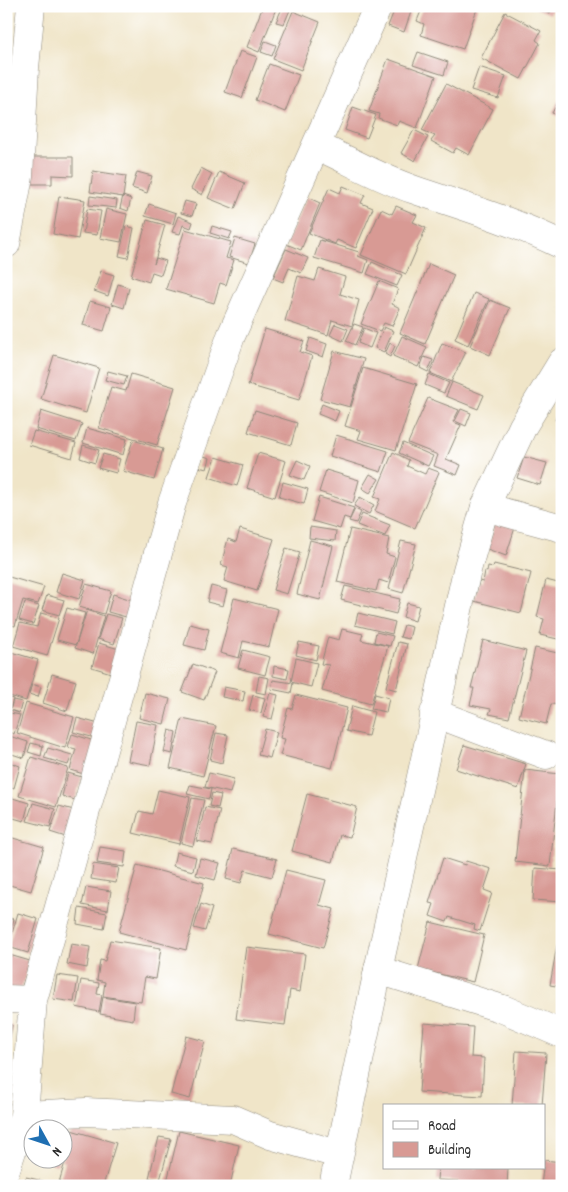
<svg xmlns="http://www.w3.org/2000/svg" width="568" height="1192" font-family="Dekko,sans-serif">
<rect width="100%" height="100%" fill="#fff"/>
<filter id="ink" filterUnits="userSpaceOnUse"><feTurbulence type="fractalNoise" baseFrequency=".02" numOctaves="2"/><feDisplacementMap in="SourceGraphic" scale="10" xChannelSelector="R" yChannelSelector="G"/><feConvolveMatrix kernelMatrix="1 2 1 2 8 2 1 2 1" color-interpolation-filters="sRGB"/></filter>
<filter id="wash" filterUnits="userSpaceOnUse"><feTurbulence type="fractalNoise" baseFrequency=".0096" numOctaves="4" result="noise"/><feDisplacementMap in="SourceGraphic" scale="20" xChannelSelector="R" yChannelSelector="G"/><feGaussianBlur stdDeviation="1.12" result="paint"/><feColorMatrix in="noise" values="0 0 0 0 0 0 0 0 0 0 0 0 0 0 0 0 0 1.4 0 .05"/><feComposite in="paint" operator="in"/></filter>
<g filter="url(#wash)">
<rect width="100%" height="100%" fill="#f0e5c8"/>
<g id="blocks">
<!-- building -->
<path fill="#d89a94" d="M263,6H277L259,52L247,47Z
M283,6L290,10L284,24L276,22Z
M396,6H413L404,32L388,26Z
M423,6H478L463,49L421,35L424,24L417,21Z
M531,6H553L550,14Z
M293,11L320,22L301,70L273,59Z
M505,12L541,31L536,40L540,43L521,79L481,58Z
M265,41L276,45L272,56L261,52Z
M240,51L257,57L242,98L225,92Z
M418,52L448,62L444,75L413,65Z
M388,59L436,76L417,128L399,121L397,125L378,118L379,114L369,111Z
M269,64L299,75L285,112L255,100Z
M479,67L506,76L498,98L471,90Z
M446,84L493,109L469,155L456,148L453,153L431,141L435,136L422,130Z
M562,95V118L552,113Z
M353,107L376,115L367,138L345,130Z
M414,130L428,137L415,161L401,153Z
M29,157H73V176L52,175V184H29Z
M201,168L212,174L202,195L191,189Z
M93,171L126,176L123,197L90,192Z
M137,172L152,176L147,193L132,188Z
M219,172L245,183L235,209L208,198Z
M343,186L365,195L361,203L373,208L356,248L337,240L335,244L309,233L329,188L340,193Z
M59,196L85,200L78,239L53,234Z
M90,196L117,200L116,208L89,205Z
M123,196L131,199L128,211L120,208Z
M307,197L320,203L301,250L286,244Z
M185,201L196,204L192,216L181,213Z
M149,204L176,213L173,224L145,216Z
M396,206L417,215L413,222L426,228L406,274L361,255L381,209L392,214Z
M87,209L101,211L97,235L83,233Z
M106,209L127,214L121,242L100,238Z
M178,216L193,222L191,228L183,225L180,234L172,232Z
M147,220L165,225L154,264L156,258L166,261L161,275L152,272L149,282L131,276Z
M126,226L134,228L128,258L119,256Z
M212,226L232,232L229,239L210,233Z
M185,229L231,242L226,258L234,260L226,285L220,283L214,303L166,289Z
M235,238L255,244L249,263L229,257Z
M320,240L359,252L358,256L368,260L364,273L314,258Z
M286,249L308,258L301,273L289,268L283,282L273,278Z
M372,262L402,275L397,286L367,274Z
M429,264L454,275L425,344L400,333Z
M319,269L345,277L340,294L359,300L352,326L332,320L328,335L285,321L298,276L315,281Z
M101,271L114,275L108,296L94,291Z
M379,281L398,289L392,304L400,308L392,326L384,323L380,331L361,324Z
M118,284L129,288L124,308L112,304Z
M474,293L489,299L468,345L455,339Z
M490,300L510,308L490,355L470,346Z
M90,301L111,307L104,331L83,325Z
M335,324L348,329L343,341L330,335Z
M354,324L363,327L355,345L346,341Z
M384,327L393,331L384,352L375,348Z
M364,328L376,333L370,348L358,343Z
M265,329L304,341L300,352L312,356L299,400L248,385Z
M402,336L427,347L418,367L393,356Z
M310,338L327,344L323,357L306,351Z
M390,343L395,346L390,357L385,354Z
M442,343L466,352L451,382L430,373Z
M334,351L364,359L350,407L320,399Z
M54,355L99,368L86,413L41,399Z
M424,357L433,360L428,372L420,368Z
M363,368L417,384L396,450L358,439L361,431L345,426Z
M108,371L127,376L124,385L105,380Z
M131,374L175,387L157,445L99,428L111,387L126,391Z
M429,374L449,383L444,393L425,385Z
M452,382L484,395L478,409L446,396Z
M428,398L459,410L453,422L461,425L446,459L461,465L457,475L434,466L438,455L408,443Z
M562,401V422L555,420Z
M322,404L339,411L335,421L318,414Z
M461,409L471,413L466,426L455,421Z
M255,410L297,423L291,445L248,432Z
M41,411L82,424L76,441L36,429Z
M87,428L127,439L123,455L83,443Z
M34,431L76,443L72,458L29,445Z
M336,435L388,451L381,472L330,456Z
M133,440L163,449L154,480L123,471Z
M403,443L433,456L428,466L399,453Z
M83,445L99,450L95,463L80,458Z
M393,452L409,460L407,466L425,474L428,468L439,472L415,528L375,511L380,499L374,497Z
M258,453L286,461L275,497L247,488Z
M103,454L120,459L116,473L98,468Z
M201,455L210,458L207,469L198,467Z
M216,457L243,465L237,486L209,477Z
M524,457L547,463L540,485L517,478Z
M297,460L310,466L304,480L290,475Z
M326,470L359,480L353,503L319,492Z
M370,474L379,479L370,493L362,488Z
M283,482L308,489L304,504L279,497Z
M319,497L354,508L350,519L344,517L340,529L312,521Z
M360,497L374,505L369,514L354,506Z
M355,509L361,512L356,523L349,521Z
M498,513L518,518L506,556L487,549Z
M362,514L390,525L385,536L357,525Z
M310,527L336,531L335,541L309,538Z
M240,529L274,539L257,591L224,581L228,567L221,565L228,539L236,542Z
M350,529L389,538L386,554L395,557L388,583L379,580L376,591L337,582Z
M310,540L333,546L320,600L297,594Z
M401,541L416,544L403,593L389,589Z
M286,548L300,552L287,594L273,590Z
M494,564L531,573L521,613L474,601L479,581L483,582L485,571L487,572L488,566L493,567Z
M62,573L85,580L79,599L56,592Z
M9,577L44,587L38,604L23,600L15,626L6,624V585Z
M546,580L562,584V640L540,635L544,619L537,617Z
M86,584L111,591L104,614L79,607Z
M211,586L227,590L223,606L207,602Z
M345,586L400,599L396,614L341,600Z
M113,594L132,600L126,617L108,612Z
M47,595L64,600L59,615L42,610Z
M234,598L278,609L269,647L243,641L239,658L220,653Z
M25,602L39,606L33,624L19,620Z
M407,603L419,606L415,621L403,617Z
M67,608L85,613L76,645L57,640Z
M87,610L104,616L93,654L75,648Z
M41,613L59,618L47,656L13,646L20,623L37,627Z
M358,613L395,622L392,634L355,625Z
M106,614L122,618L114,644L98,639Z
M190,624L209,629L204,650L184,645Z
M404,625L412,627L409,639L400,637Z
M342,629L363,634L361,640L388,646L371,704L322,691L329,665L321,664L328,637L339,640Z
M376,632L393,636L390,646L374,642Z
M483,640L526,651L509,718L489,714L491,709L470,705L474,688H471Z
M299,642L319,646L316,660L296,655Z
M398,642L407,644L396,690L386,687Z
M99,643L119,649L111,673L92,667Z
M535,648L562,654V705L551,704L546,724L519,717Z
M243,650L270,657L265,675L238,668Z
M11,652L38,660L26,701L6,695V664Z
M296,658L317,663L311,687L291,682Z
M193,664L215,672L204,700L182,692Z
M274,666L289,669L287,679L273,676Z
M52,674L76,681L67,711L43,703Z
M259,676L269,678L266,694L256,692Z
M273,680L293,683L291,693L271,689Z
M32,684L41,687L38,697L29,694Z
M224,687L245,691L243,701L222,697Z
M145,693L170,699L164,724L139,718Z
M270,693L278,695L272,719L263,717Z
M375,694L389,698L386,712L371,709Z
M253,695L265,698L261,713L249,710Z
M296,695L347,708L332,768L280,755L285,739L280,738L288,708L292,709Z
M6,697L13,699L7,718H6Z
M13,700L22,702L19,713L10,710Z
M26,703L74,717L65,748L17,733Z
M352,706L374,712L368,736L346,731Z
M10,713L20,715L14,734L6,731Z
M77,718L99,724L95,738L73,732Z
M182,719L216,726L203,776L170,768Z
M136,721L158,725L150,765L128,761Z
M265,729L277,732L270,758L258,755Z
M169,730L176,732L172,754L164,752Z
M216,733L228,735L222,763L210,760Z
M72,734L98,742L87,775L70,770L76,749L68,747Z
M6,735L28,742L24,758L6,752Z
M31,743L43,746L41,756L28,752Z
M464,745L526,764L518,789L456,769Z
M48,748L72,755L68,765L44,758Z
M31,757L68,768L56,807L19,796Z
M9,762L20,766L14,788L6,785Z
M525,770L560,774L550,866L515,862Z
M68,773L82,777L75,800L62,796Z
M209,773L234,779L230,793L205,787Z
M190,785L211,789L209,799L187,794Z
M158,790L190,797L179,844L133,833L139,811L152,814Z
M212,793L221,795L218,808L209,806Z
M307,794L357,807L350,837L340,835L333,862L292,851Z
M6,796L29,803L24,821L6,816Z
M192,798L204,800L193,846L181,843Z
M33,803L55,809L50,827L27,821Z
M59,806L81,812L72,839L50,832Z
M205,807L220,810L212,844L197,841Z
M6,836L44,847L31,891L6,884Z
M100,847L126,851L124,867L97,863Z
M233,849L277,859L272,877L245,870L241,883L226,879Z
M176,852L196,857L193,871L173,866Z
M200,858L220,863L215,880L196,875Z
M443,858L465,865L466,861L491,869L484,890L492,893L480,931L474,929L475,925L449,917L447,922L430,916L434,904L429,903Z
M93,864L119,868L116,883L91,879Z
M137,865L204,883L186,950L119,932Z
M535,868L562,870V902L533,900Z
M286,870L326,880L319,905L334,909L323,948L269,934Z
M86,887L111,891L108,910L82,905Z
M201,904L212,908L205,931L194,928Z
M79,908L107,913L104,929L77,924Z
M18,913L38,919L28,953L8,947Z
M6,917L14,919L7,942H6Z
M430,922L484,935L473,982L418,969Z
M110,940L161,948L156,979L145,977L141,1002L103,996L105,982L97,980L100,960L105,961Z
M71,944L90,947L87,968L67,964Z
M557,945L562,946V987L550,985Z
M246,947L305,954L300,992L290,990L285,1025L236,1019Z
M6,954L30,961L20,993L6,988Z
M57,975L78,978L74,1002L53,999Z
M81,980L99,983L97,994L102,995L99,1012L76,1007Z
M103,997L135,1002L133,1020L100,1014Z
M424,1023L473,1027L471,1057L484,1058L482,1096L419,1092Z
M6,1024L12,1025L8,1050L6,1049Z
M186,1036L205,1041L190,1099L171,1094Z
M516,1051L546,1053L542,1106H512Z
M6,1084L15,1086L11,1104L6,1103Z
M71,1130L116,1143L103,1186H58L65,1162L61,1161Z
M179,1131L239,1145L230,1186H166Z
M159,1137L171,1139L160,1180L149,1178Z
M36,1160H58L57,1165Z
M544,1160L562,1162V1186H541Z
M438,1168H508L507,1186H458V1181L437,1180Z
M26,1177L51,1183L50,1186H23Z"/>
</g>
</g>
<g filter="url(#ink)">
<use href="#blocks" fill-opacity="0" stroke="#8e887a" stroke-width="1"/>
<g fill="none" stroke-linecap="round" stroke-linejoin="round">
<!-- minor casing -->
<g stroke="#8e887a" stroke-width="29">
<path id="minor" d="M317,146C349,160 381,179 415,190C465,207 514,221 562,245
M6,244L19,176L25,68L31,6
M485,507L562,528
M434,713L546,755
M378,970L503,1009L562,1034
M6,999L33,1000
M24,1115L86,1112L233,1119L270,1135L338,1154
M6,1169L24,1115L33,1000L172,503L231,336L378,6"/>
</g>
<!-- major casing -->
<g stroke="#8e887a" stroke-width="29">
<path id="major" d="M333,1186L378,970L467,570L485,507L523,426L562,362"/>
</g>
<!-- minor -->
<use href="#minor" stroke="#fff" stroke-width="28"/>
<!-- major -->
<use href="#major" stroke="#fff" stroke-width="28"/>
</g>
</g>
<!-- margin -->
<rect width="568" height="1192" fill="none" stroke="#fff" stroke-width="25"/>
<!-- legend -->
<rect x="383" y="1104" width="162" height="65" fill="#ffffff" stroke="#aaaaaa"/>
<rect x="393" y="1121" width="25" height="8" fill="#ffffff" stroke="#aaaaaa"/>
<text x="428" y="1130" font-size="15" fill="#2b2b2b">Road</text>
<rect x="393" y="1142" width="25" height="15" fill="#d89a94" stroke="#aaaaaa"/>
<text x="428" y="1154" font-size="15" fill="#2b2b2b">Building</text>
<!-- north arrow -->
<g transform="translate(48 1144) rotate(130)"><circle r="24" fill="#ffffff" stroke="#aaaaaa"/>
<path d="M0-4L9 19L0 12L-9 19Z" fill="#1f6fb2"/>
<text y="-8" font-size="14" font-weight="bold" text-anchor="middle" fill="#2b2b2b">N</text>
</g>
</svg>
